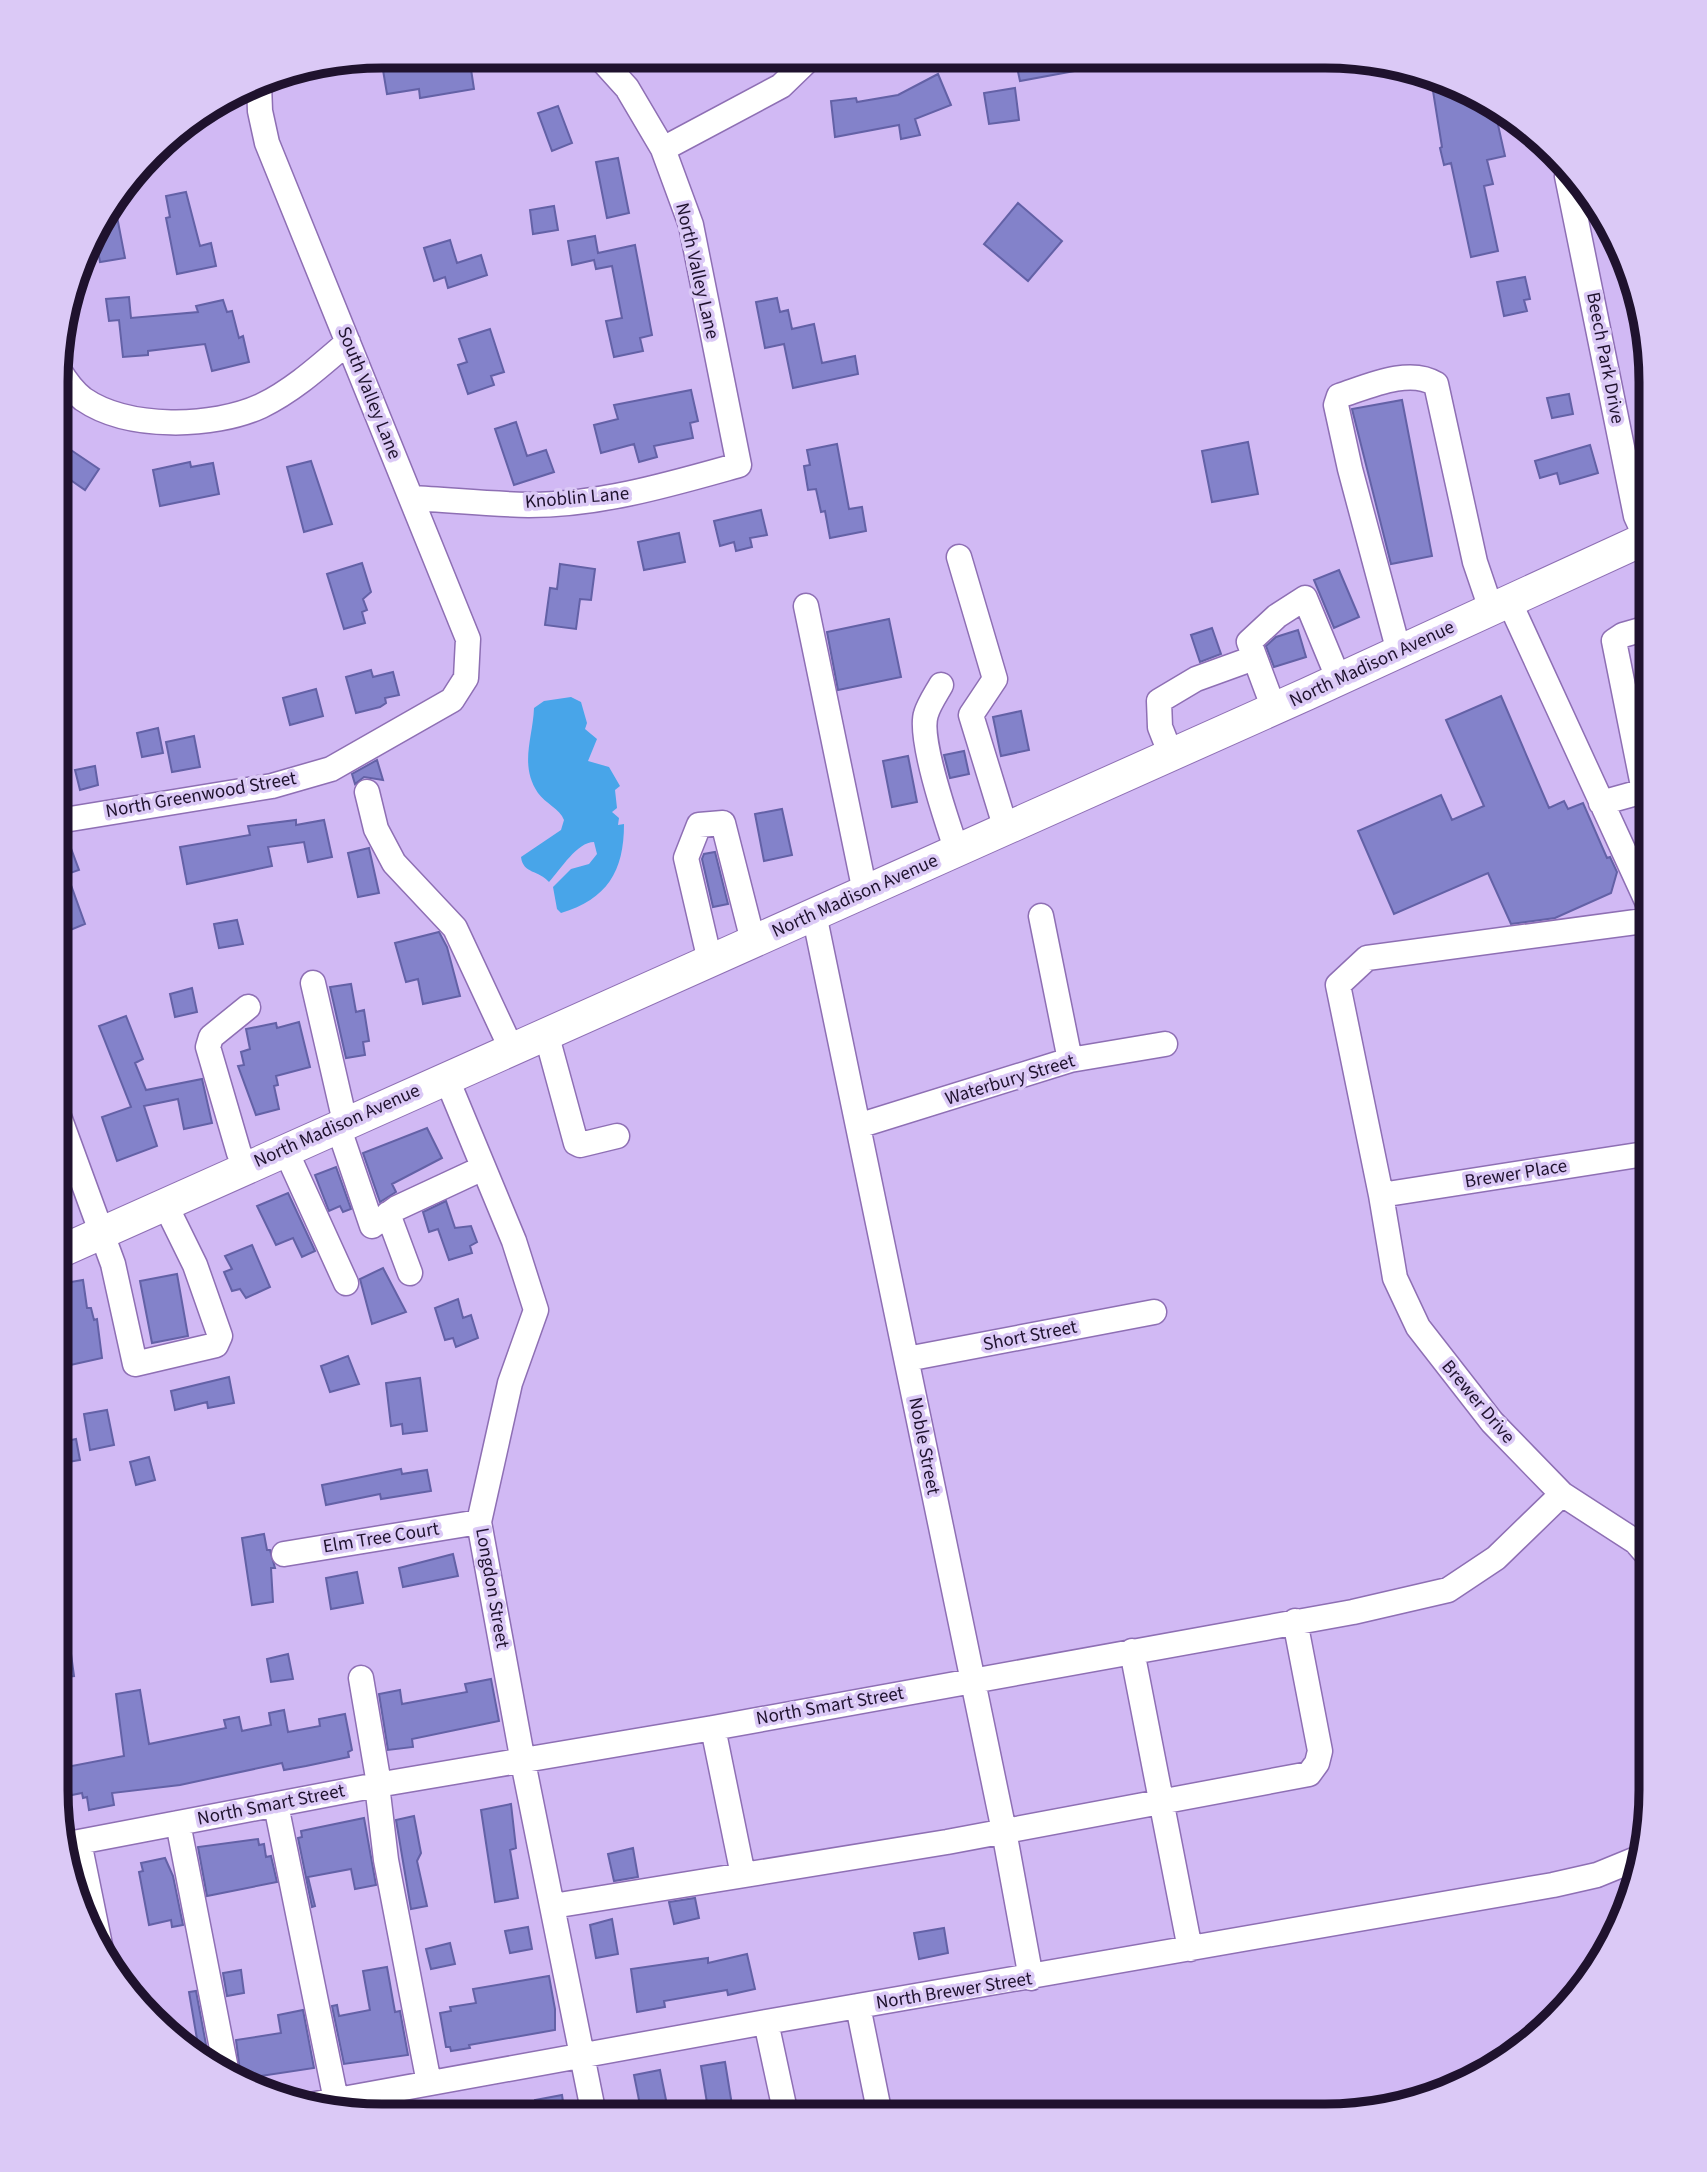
<svg xmlns="http://www.w3.org/2000/svg" width="1707" height="2172" font-family="'Source Sans 3',sans-serif">
<rect width="100%" height="100%" fill="#d1b9f4"/>
<!-- water -->
<path fill="#48a5e9" d="M571,697L581,702L587,723L585,729L597,739L588,761L609,767L620,786L615,790L617,808L612,812L619,818L618,825L624,824C624,872 607,899 561,913L557,909L553,887L571,869L589,864L597,854L594,842C577,842 561,869 549,882C539,870 523,874 521,857L561,830L564,820C560,809 545,803 538,793C519,765 533,738 534,708L544,701Z"/>
<!-- building -->
<path fill="#8382ca" stroke="#6361a6" stroke-width="2" d="M399,56H469L474,89L420,98L419,89L387,94L383,70L401,67Z
M1015,58H1101L1102,66L1020,81Z
M938,74L951,105L915,119L920,135L901,139L899,125L835,137L831,101L856,98L857,102L898,95Z
M1015,88L1019,120L989,124L984,93Z
M1446,88L1494,107L1505,156L1487,160L1493,184L1484,186L1498,251L1471,257L1451,163L1444,165L1440,148L1442,147L1433,91Z
M558,106L572,143L552,151L538,113Z
M618,158L629,213L607,218L596,162Z
M186,192L200,246L211,243L216,266L177,274L166,218L170,217L166,196Z
M114,201L125,258L100,262L95,233L100,220Z
M1018,203L1062,241L1028,281L984,244Z
M554,206L558,230L533,234L530,210Z
M595,236L598,253L635,245L652,335L640,338L643,351L614,357L606,321L622,318L612,266L596,269L594,260L572,265L568,241Z
M450,240L457,263L481,255L487,275L448,288L445,277L434,281L424,248Z
M1525,277L1530,299L1524,300L1527,311L1504,316L1497,282Z
M129,297L131,318L198,312L196,306L223,300L227,312L232,311L239,338L243,336L249,362L212,371L205,344L148,351V355L123,357L119,320L109,321L106,299Z
M777,298L780,312L788,310L792,329L814,324L822,363L855,356L858,374L793,388L784,344L765,348L756,302Z
M490,329L504,372L491,376L494,385L468,394L458,365L467,362L459,339Z
M691,390L698,421L690,423L693,438L654,446L657,457L639,462L634,444L601,453L594,425L618,419L614,405Z
M1569,394L1573,414L1552,418L1547,398Z
M1402,400L1432,556L1391,564L1352,409Z
M516,422L527,456L546,450L554,472L514,485L495,429Z
M59,442L99,469L85,490L59,472Z
M1248,442L1258,494L1212,502L1202,451Z
M837,444L849,509L862,507L866,531L830,538L825,511L821,512L816,489L808,490L804,466L810,465L807,450Z
M1590,445L1598,473L1560,484L1557,473L1540,478L1535,461Z
M311,461L332,524L304,532L287,467Z
M190,462L191,467L213,463L219,494L160,506L153,470Z
M761,510L767,535L750,538L752,547L736,551L734,542L720,546L714,521Z
M679,533L685,562L644,570L638,542Z
M362,563L371,592L363,599L367,610L362,612L365,623L344,629L327,574Z
M560,564L595,569L591,600L580,599L576,629L545,625L550,588L557,589Z
M1339,570L1359,617L1334,628L1314,580Z
M889,619L901,677L838,690L827,632Z
M1212,628L1221,654L1200,662L1191,635Z
M1298,630L1306,657L1274,667L1266,646L1276,637Z
M371,670L373,677L393,672L399,695L385,698L386,703L380,707L356,713L346,677Z
M316,689L323,716L290,725L283,698Z
M1501,696L1549,808L1564,801L1568,809L1583,803L1607,858L1610,857L1617,872L1611,893L1555,918L1511,924L1488,873L1394,914L1358,831L1441,795L1452,820L1484,806L1446,720Z
M1021,711L1029,750L1001,756L993,717Z
M158,728L163,753L142,757L137,733Z
M194,736L200,767L172,772L166,742Z
M964,751L969,774L950,778L944,755Z
M908,756L917,802L892,807L883,761Z
M377,760L383,780L364,777L355,784L352,774Z
M95,766L98,785L80,790L75,770Z
M782,809L792,855L764,861L755,814Z
M296,820V825L324,820L332,857L308,862L304,842L268,847L272,866L187,884L180,847L250,835L248,826Z
M66,835L79,870L67,874L85,924L58,935V836Z
M369,848L379,893L358,897L348,853Z
M715,852L728,904L713,907L702,859L704,854Z
M237,920L243,944L219,948L214,924Z
M439,932L447,947L460,996L423,1004L418,979L406,982L395,943Z
M351,984L356,1012L364,1010L369,1041L363,1042L365,1055L346,1058L330,987Z
M192,988L197,1012L175,1017L170,994Z
M126,1016L143,1059L135,1063L146,1090L202,1079L212,1123L184,1129L178,1099L144,1106L157,1146L117,1161L102,1117L131,1107L99,1026Z
M299,1022L310,1067L276,1076L278,1085L274,1086L279,1109L256,1115L238,1066L244,1065L241,1052L250,1049L246,1029L276,1023L277,1028Z
M427,1128L442,1158L392,1184L396,1192L380,1202L363,1153Z
M336,1167L351,1209L343,1212L340,1206L329,1211L315,1175Z
M288,1193L315,1251L302,1257L293,1238L276,1245L257,1206Z
M446,1201L455,1228L471,1226L477,1242L470,1246L472,1253L449,1260L438,1229L429,1232L423,1212Z
M252,1245L270,1287L246,1298L240,1289L232,1291L224,1272L232,1269L225,1256Z
M383,1268L406,1312L372,1324L360,1279Z
M177,1274L188,1336L152,1343L140,1281Z
M83,1280L87,1308H91L94,1320L97,1319L102,1358L57,1368V1290L66,1289L65,1283Z
M458,1299L463,1318L471,1315L478,1338L456,1347L453,1338L445,1340L435,1308Z
M348,1356L359,1384L330,1392L321,1366Z
M229,1377L234,1403L208,1408L207,1402L175,1410L171,1391Z
M420,1378L427,1431L403,1434L402,1424L391,1426L386,1383Z
M107,1410L114,1445L90,1450L84,1414Z
M76,1439L80,1460L62,1463L58,1443Z
M149,1457L155,1480L136,1485L130,1462Z
M401,1469L402,1474L427,1470L431,1491L381,1499L380,1494L326,1505L322,1485Z
M264,1534L267,1550H270L275,1568H271L273,1602L252,1605L242,1538Z
M453,1554L458,1576L403,1587L399,1568Z
M357,1572L363,1603L331,1609L326,1578Z
M71,1654L74,1676L56,1678V1656Z
M288,1654L293,1679L271,1682L267,1659Z
M491,1679L499,1721L412,1739L413,1747L388,1750L379,1694L400,1690L402,1704L467,1692L465,1684Z
M140,1690L149,1744L226,1728L224,1720L239,1717L242,1731L271,1725L269,1713L284,1710L288,1732L320,1726L319,1719L345,1714L352,1750L348,1752L349,1757L306,1766L284,1770L282,1763L180,1785L112,1793L114,1805L89,1810L87,1797L83,1798L82,1793L57,1798L56,1769L124,1756L116,1694Z
M511,1804L516,1848L510,1850L518,1898L495,1902L481,1810Z
M414,1816L421,1853L417,1861L427,1906L411,1909L396,1820Z
M364,1818L376,1885L355,1889L351,1869L308,1877L315,1906L312,1907L298,1838L302,1837L301,1831Z
M258,1839L259,1845L264,1844L266,1857L271,1856L277,1882L207,1896L198,1847Z
M633,1848L638,1877L614,1881L608,1854Z
M165,1858L173,1876L183,1925L172,1927L171,1920L149,1925L139,1872L143,1871L141,1863Z
M695,1898L699,1918L674,1924L669,1902Z
M612,1919L618,1954L596,1958L590,1925Z
M528,1927L532,1949L510,1953L505,1931Z
M944,1928L948,1953L919,1959L914,1933Z
M450,1943L455,1964L431,1969L426,1949Z
M747,1954L755,1989L728,1995L727,1990L664,2001L665,2007L637,2012L631,1969L708,1958V1963Z
M387,1967L395,2012L400,2011L408,2055L344,2064L332,2006L337,2005L339,2016L370,2010L363,1971Z
M241,1970L244,1993L227,1996L223,1973Z
M549,1976L555,2009V2030L469,2045L470,2048L451,2051L450,2047H446L440,2013L451,2011L450,2007L476,2003L473,1989Z
M196,1991L210,2066L188,2047L198,2045L189,1992Z
M303,2010L314,2068L241,2079L236,2040L281,2033L278,2015Z
M725,2062L732,2105L708,2109L701,2066Z
M660,2070L669,2115H642L634,2075Z
M562,2095L565,2115H537L535,2100Z"/>
<g fill="none" stroke-linecap="round" stroke-linejoin="round">
<!-- minor casing -->
<g stroke="#8e6fb4" stroke-width="27">
<path id="minor" d="M663,149L781,86L811,57
M1567,176L1636,516L1646,538L1651,543
M59,370C65,380 74,392 83,399C128,430 213,428 261,406C294,390 321,365 348,342
M411,498C450,500 490,504 529,505C601,505 671,484 739,465L691,225L663,149L627,88L599,57
M959,557L995,679L971,715L1006,829
M1509,601L1651,910
M806,606L865,892
M1399,652L1350,469L1336,405L1339,396C1367,387 1409,367 1436,384L1475,562L1491,609
M941,685C936,694 929,704 926,714C918,738 948,825 957,851
M1274,709L1249,642L1277,616L1305,598L1339,680
M1171,755L1160,727L1159,701L1196,679L1254,658
M367,792L376,829L394,863L455,928L511,1048
M1601,803L1644,791L1614,641L1623,635L1651,627
M58,821L272,786L331,769L452,700L466,678L468,639L267,143L260,111L259,84
M814,914L1004,1831L1031,1978
M1041,916L1070,1060
M710,961L686,858L699,825L723,823L753,941
M313,983L345,1122
M248,1007L211,1037L208,1047L239,1153L248,1166
M546,1033L576,1143L580,1145L617,1136
M446,1077L514,1241L536,1310L510,1383L479,1522L523,1762L594,2115
M57,1111L113,1264L135,1364L216,1345L220,1336L195,1265L165,1204
M338,1126L372,1226L397,1208L483,1168
M858,1126L1070,1060L1165,1044
M285,1149L346,1283
M1381,1195L1651,1153
M388,1214L410,1273
M907,1359L1154,1312
M284,1554L479,1522
M1650,1558L1636,1542L1562,1494L1492,1422L1418,1327L1395,1278L1381,1195L1338,985L1367,958L1651,920
M1132,1651L1190,1949
M361,1678L379,1784
M713,1728L743,1875
M377,1785L386,1860L429,2083
M276,1805L336,2100
M178,1823L227,2074
M79,1842L102,1955
M63,1845L377,1785L713,1728L1353,1612L1448,1590L1496,1558L1562,1494
M553,1906L947,1842L1309,1774L1317,1763L1320,1751L1295,1621
M858,2006L880,2115
M766,2022L786,2115
M310,2105L766,2022L1553,1885L1597,1875L1641,1857"/>
</g>
<!-- major casing -->
<g stroke="#8e6fb4" stroke-width="34">
<path id="major" d="M57,1253L1307,694L1651,536"/>
</g>
<!-- minor -->
<use href="#minor" stroke="#fff" stroke-width="24"/>
<!-- major -->
<use href="#major" stroke="#fff" stroke-width="32"/>
</g>
<g text-anchor="middle" dominant-baseline="central" stroke-width="7" stroke-linejoin="round" paint-order="stroke">
<!-- street labels -->
<g font-size="19" fill="#1f122e" stroke="#dbc9f6">
<text transform="translate(697 271) rotate(77)">North Valley Lane</text>
<text transform="translate(1605 358) rotate(79)">Beech Park Drive</text>
<text transform="translate(369 393) rotate(68)">South Valley Lane</text>
<text transform="translate(577 498) rotate(-5)">Knoblin Lane</text>
<text transform="translate(1372 664) rotate(-25)">North Madison Avenue</text>
<text transform="translate(201 795) rotate(-10)">North Greenwood Street</text>
<text transform="translate(855 896) rotate(-24)">North Madison Avenue</text>
<text transform="translate(1010 1080) rotate(-17)">Waterbury Street</text>
<text transform="translate(337 1126) rotate(-24)">North Madison Avenue</text>
<text transform="translate(1516 1174) rotate(-9)">Brewer Place</text>
<text transform="translate(1030 1336) rotate(-11)">Short Street</text>
<text transform="translate(1478 1402) rotate(50)">Brewer Drive</text>
<text transform="translate(924 1446) rotate(79)">Noble Street</text>
<text transform="translate(381 1538) rotate(-9)">Elm Tree Court</text>
<text transform="translate(492 1588) rotate(80)">Longdon Street</text>
<text transform="translate(830 1706) rotate(-10)">North Smart Street</text>
<text transform="translate(271 1805) rotate(-11)">North Smart Street</text>
<text transform="translate(954 1991) rotate(-9)">North Brewer Street</text>
</g>
</g>
<!-- crop -->
<path d="M0 0H1707V2172H0ZM382 68H1325A314 314 0 0 1 1639 382V1790A314 314 0 0 1 1325 2104H382A314 314 0 0 1 68 1790V382A314 314 0 0 1 382 68Z" fill="#dbc9f6" fill-rule="evenodd"/>
<path fill="none" stroke="#1f122e" stroke-width="9" d="M382 68H1325A314 314 0 0 1 1639 382V1790A314 314 0 0 1 1325 2104H382A314 314 0 0 1 68 1790V382A314 314 0 0 1 382 68Z"/>
</svg>
